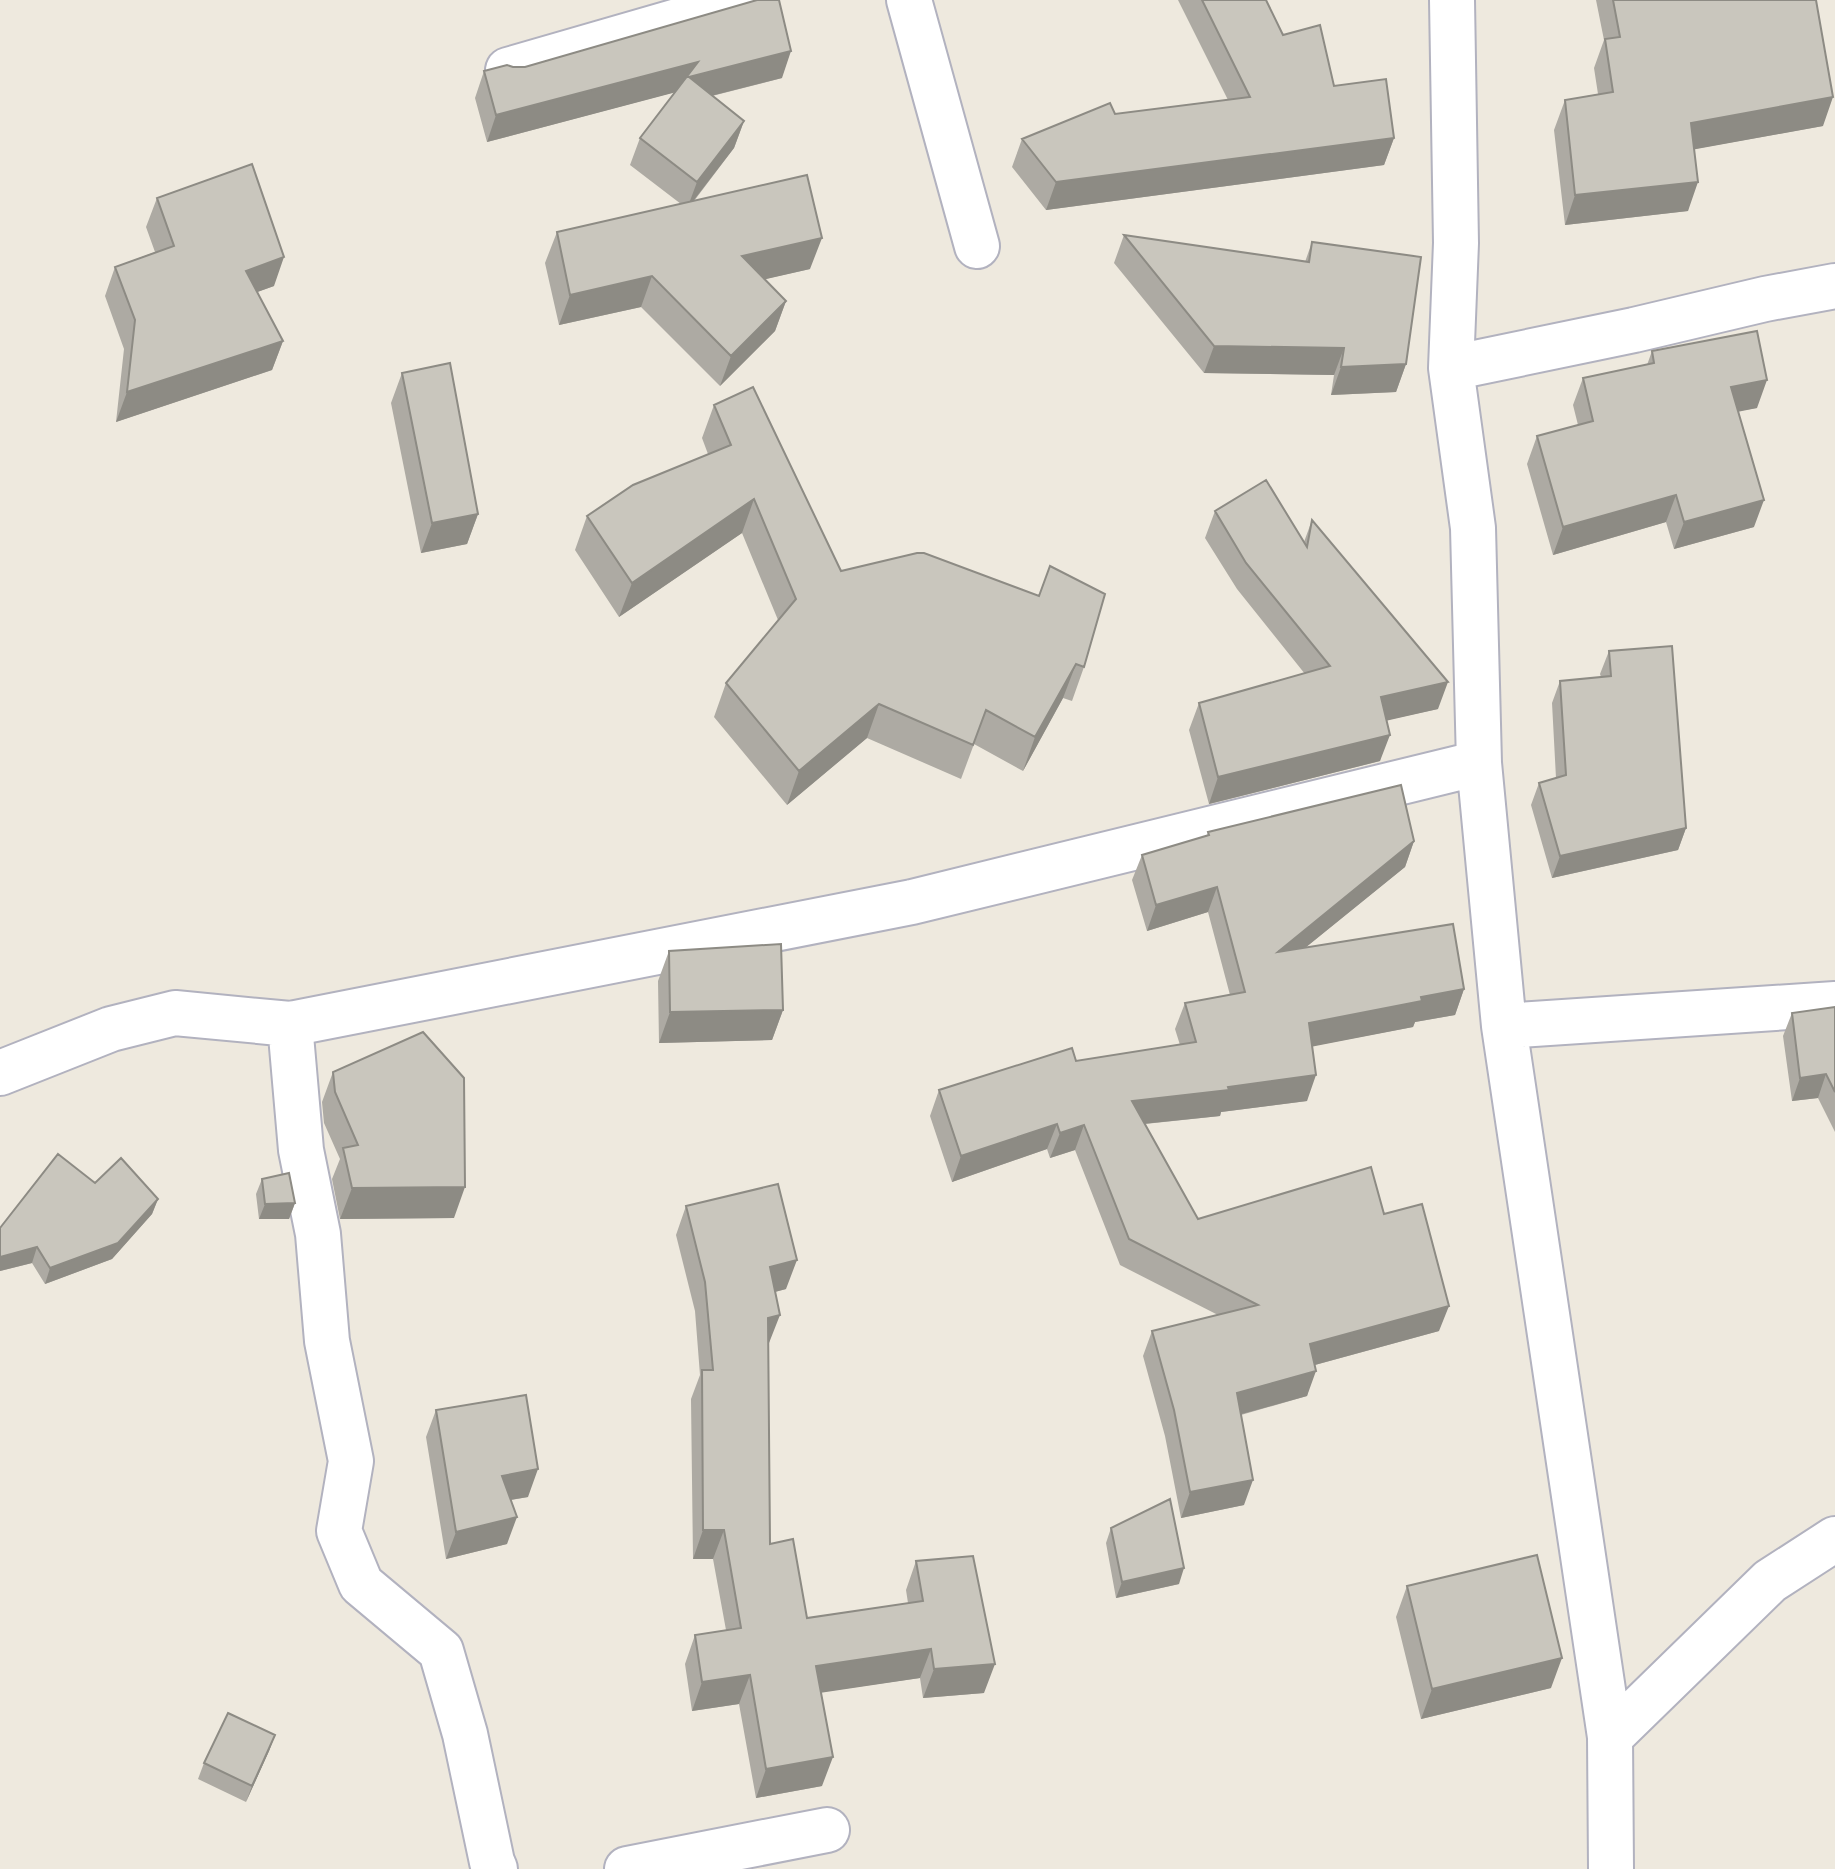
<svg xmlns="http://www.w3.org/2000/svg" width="1835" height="1869" font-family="'Work Sans',sans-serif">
<rect width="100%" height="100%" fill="#eee9de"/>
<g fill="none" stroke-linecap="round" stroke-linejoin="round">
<!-- minor casing -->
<g stroke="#b2b2bf" stroke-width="48">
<path id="minor" d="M909,0L977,246
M1452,0L1456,243L1451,368L1473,528L1479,763L1504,1026L1610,1737L1611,1869
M508,70L750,0
M1451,368L1634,330L1765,299L1835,286
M290,1024L301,1150L318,1234L327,1341L351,1461L339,1531L361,1584L441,1651L465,1734L492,1862L495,1869
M1504,1026L1835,1004
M0,1073L111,1029L175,1013L290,1024L912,902L1479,763
M1610,1737L1770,1581L1835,1539
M627,1869L827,1830"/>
</g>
<!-- minor -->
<use href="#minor" stroke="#fff" stroke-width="44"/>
</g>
<!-- wall -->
<path fill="#adaaa3" d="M1178,0H1266L1283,35L1334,86L1394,138L1384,165L1046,210L1012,167L1022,139L1115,114L1228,100Z
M1596,0H1816L1823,126L1694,149L1688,211L1565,225L1554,130L1565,100L1598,94L1594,68L1604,40Z
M513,67L782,78L712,96L744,121L734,148L694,201L810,269L765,279L786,301L775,331L720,386L641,307L559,325L545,263L557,232L681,204L630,165L640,138L675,92L487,142L475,98L484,71Z
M157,198L274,286L257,292L283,341L272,370L116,422L124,349L105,296L115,267L155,252L146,227Z
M1124,235L1305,262L1312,242L1406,364L1396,392L1331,395L1334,375L1204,373L1114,263Z
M1652,351L1757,408L1738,411L1754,527L1674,549L1666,522L1553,555L1527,464L1537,436L1578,425L1573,405L1583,378L1647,365Z
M402,373L478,514L467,544L421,553L391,403Z
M714,405L841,571L1084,667L1072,701L1063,698L1023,771L974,744L961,779L867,738L787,805L714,717L726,683L778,620L742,533L619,617L575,550L587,516L708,454L702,438Z
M1215,511L1304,542L1312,520L1438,709L1387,720L1380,761L1209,804L1189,730L1199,703L1305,674L1237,589L1205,538Z
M1609,651L1686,828L1678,850L1552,878L1531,805L1539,783L1556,778L1552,703L1560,681L1601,677L1600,674Z
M1208,832L1414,841L1405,867L1305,948L1464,989L1455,1015L1415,1022L1413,1027L1312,1046L1307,1101L1221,1112L1220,1116L1145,1124L1198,1219L1384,1214L1439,1331L1315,1365L1307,1396L1241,1415L1244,1505L1181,1518L1165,1436L1143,1356L1152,1331L1218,1315L1120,1265L1075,1150L1050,1158L1047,1149L952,1182L930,1116L939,1090L1076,1061L1180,1045L1175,1029L1185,1003L1230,995L1208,912L1147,931L1132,880L1142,855L1207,836Z
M669,951L783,1010L772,1040L659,1043L658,981Z
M1835,1007V1132L1818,1098L1792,1101L1783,1036L1792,1013Z
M333,1072L454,1218L340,1219L332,1179L340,1159L324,1123L322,1102Z
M262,1179L295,1203L289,1219H259L256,1194Z
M95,1183L158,1199L152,1214L112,1259L45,1284L32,1263L0,1271V1228Z
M686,1206L786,1289L775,1292L769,1343L768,1344L770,1544L807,1618L908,1603L906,1590L916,1561L984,1693L923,1698L920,1678L821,1692L822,1786L756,1798L739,1704L692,1711L685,1664L695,1635L726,1630L713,1559H693L691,1399L700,1375L695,1311L676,1235Z
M436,1410L528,1497L511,1500L507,1544L446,1559L426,1437Z
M1111,1528L1179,1584L1116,1598L1106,1543Z
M1407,1586L1551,1688L1421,1719L1396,1617Z
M275,1735L269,1751L246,1802L198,1779L204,1763Z"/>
<!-- shaded-wall -->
<path fill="#8d8b84" d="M791,51L782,78L679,104L684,90L487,142L496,115L698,62Z
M1833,97L1823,126L1680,152L1691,123Z
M744,121L734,148L687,209L697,182Z
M1394,138L1384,165L1046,210L1056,182Z
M1698,182L1688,211L1565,225L1575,195Z
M822,238L810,269L731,287L742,256Z
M284,257L274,286L235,300L246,271Z
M652,276L641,307L559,325L570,295Z
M786,301L775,331L720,386L731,356Z
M283,341L272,370L116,422L127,392Z
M1214,346L1344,348L1334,375L1204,373Z
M1406,364L1396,392L1331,395L1341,367Z
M1767,380L1757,408L1722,415L1731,387Z
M1676,495L1666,522L1553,555L1563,527Z
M754,499L742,533L619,617L632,583Z
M1764,500L1754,527L1674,549L1684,522Z
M478,514L467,544L421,553L432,523Z
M1076,664L1063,698L1023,771L1035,737Z
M1448,682L1438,709L1372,724L1381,697Z
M879,704L867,738L787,805L799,771Z
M1390,735L1380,761L1209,804L1218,777Z
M1686,828L1678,850L1552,878L1560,856Z
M1414,841L1405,867L1269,977L1278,952Z
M1217,887L1208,912L1147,931L1156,905Z
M1464,989L1455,1015L1415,1022L1413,1027L1300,1049L1309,1023L1421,997Z
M783,1010L772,1040L659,1043L670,1012Z
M1826,1074L1818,1098L1792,1101L1800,1078Z
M1316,1075L1307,1101L1221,1112L1220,1116L1123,1126L1132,1101Z
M1057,1124L1047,1149L952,1182L961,1156Z
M1084,1125L1075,1150L1050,1158L1060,1133Z
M465,1187L454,1218L340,1219L352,1188Z
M158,1199L152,1214L112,1259L45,1284L50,1268Z
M295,1203L289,1219H259L265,1204Z
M37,1247L32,1263L0,1271V1257Z
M797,1260L786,1289L759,1296L770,1267Z
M1449,1306L1439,1331L1300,1369L1310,1344Z
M780,1315L769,1343L757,1347L768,1318Z
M1316,1371L1307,1396L1227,1418L1237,1393Z
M538,1469L528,1497L492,1503L502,1476Z
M1253,1480L1244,1505L1181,1518L1190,1492Z
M517,1517L507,1544L446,1559L456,1532Z
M703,1530H724L713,1559H693Z
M1184,1568L1179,1584L1116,1598L1122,1582Z
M931,1649L920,1678L806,1695L816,1666Z
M1562,1658L1551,1688L1421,1719L1432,1689Z
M995,1664L984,1693L923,1698L934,1669Z
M750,1675L739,1704L692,1711L702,1682Z
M275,1735L269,1751L246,1802L252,1786Z
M833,1757L822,1786L756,1798L766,1769Z"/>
<!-- building -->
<path fill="#c9c6bd" stroke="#8d8b84" stroke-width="2" d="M757,0H779L791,51L689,77L744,121L697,182L640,138L698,62L496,115L484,71L507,65L513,67H525Z
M1202,0H1266L1283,35L1320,25L1334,86L1386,79L1394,138L1056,182L1022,139L1110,103L1115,114L1250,97Z
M1613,0H1816L1833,97L1691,123L1698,182L1575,195L1565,100L1613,92L1605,39L1620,37Z
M252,164L284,257L246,271L283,341L127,392L135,320L115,267L174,246L157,198Z
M807,175L822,238L742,256L786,301L731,356L652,276L570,295L557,232Z
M1124,235L1309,262L1312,242L1421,257L1406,364L1341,367L1344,348L1214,346Z
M1757,331L1767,380L1731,387L1764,500L1684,522L1676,495L1563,527L1537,436L1593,421L1583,378L1654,363L1652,351Z
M450,363L478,514L432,523L402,373Z
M753,387L841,571L917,553H924L1039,596L1050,566L1105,594L1084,667L1076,664L1035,737L986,710L973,745L879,704L799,771L726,683L796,599L754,499L632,583L587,516L633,485L731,445L714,405Z
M1266,480L1307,547L1312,520L1448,682L1381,697L1390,735L1218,777L1199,703L1330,666L1246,563L1215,511Z
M1672,646L1686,828L1560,856L1539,783L1566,775L1560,681L1611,676L1609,651Z
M1401,785L1414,841L1278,952L1453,924L1464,989L1421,997L1422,1001L1309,1023L1316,1075L1228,1087L1229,1090L1132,1101L1198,1219L1371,1167L1384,1214L1422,1204L1449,1306L1310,1344L1316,1371L1237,1393L1253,1480L1190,1492L1174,1410L1152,1331L1258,1305L1129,1239L1084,1125L1060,1133L1057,1124L961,1156L939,1090L1072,1048L1076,1061L1196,1042L1185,1003L1245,992L1217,887L1156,905L1142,855L1209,835L1208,832Z
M781,944L783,1010L670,1012L669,951Z
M1835,1007V1092L1826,1074L1800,1078L1792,1013Z
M423,1032L464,1078L465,1187L352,1188L343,1148L358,1145L335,1092L333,1072Z
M58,1154L95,1183L121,1158L158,1199L118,1243L50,1268L37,1247L0,1257V1228Z
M289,1173L295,1203L265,1204L262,1179Z
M778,1184L797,1260L770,1267L780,1315L768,1318L770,1544L793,1539L807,1618L923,1601L916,1561L973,1556L995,1664L934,1669L931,1649L816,1666L833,1757L766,1769L750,1675L702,1682L695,1635L741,1628L724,1530H703L702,1370H713L705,1282L686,1206Z
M526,1395L538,1469L502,1476L517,1517L456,1532L436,1410Z
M1170,1499L1184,1568L1122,1582L1111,1528Z
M1537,1555L1562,1658L1432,1689L1407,1586Z
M228,1713L275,1735L252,1786L204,1763Z"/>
</svg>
